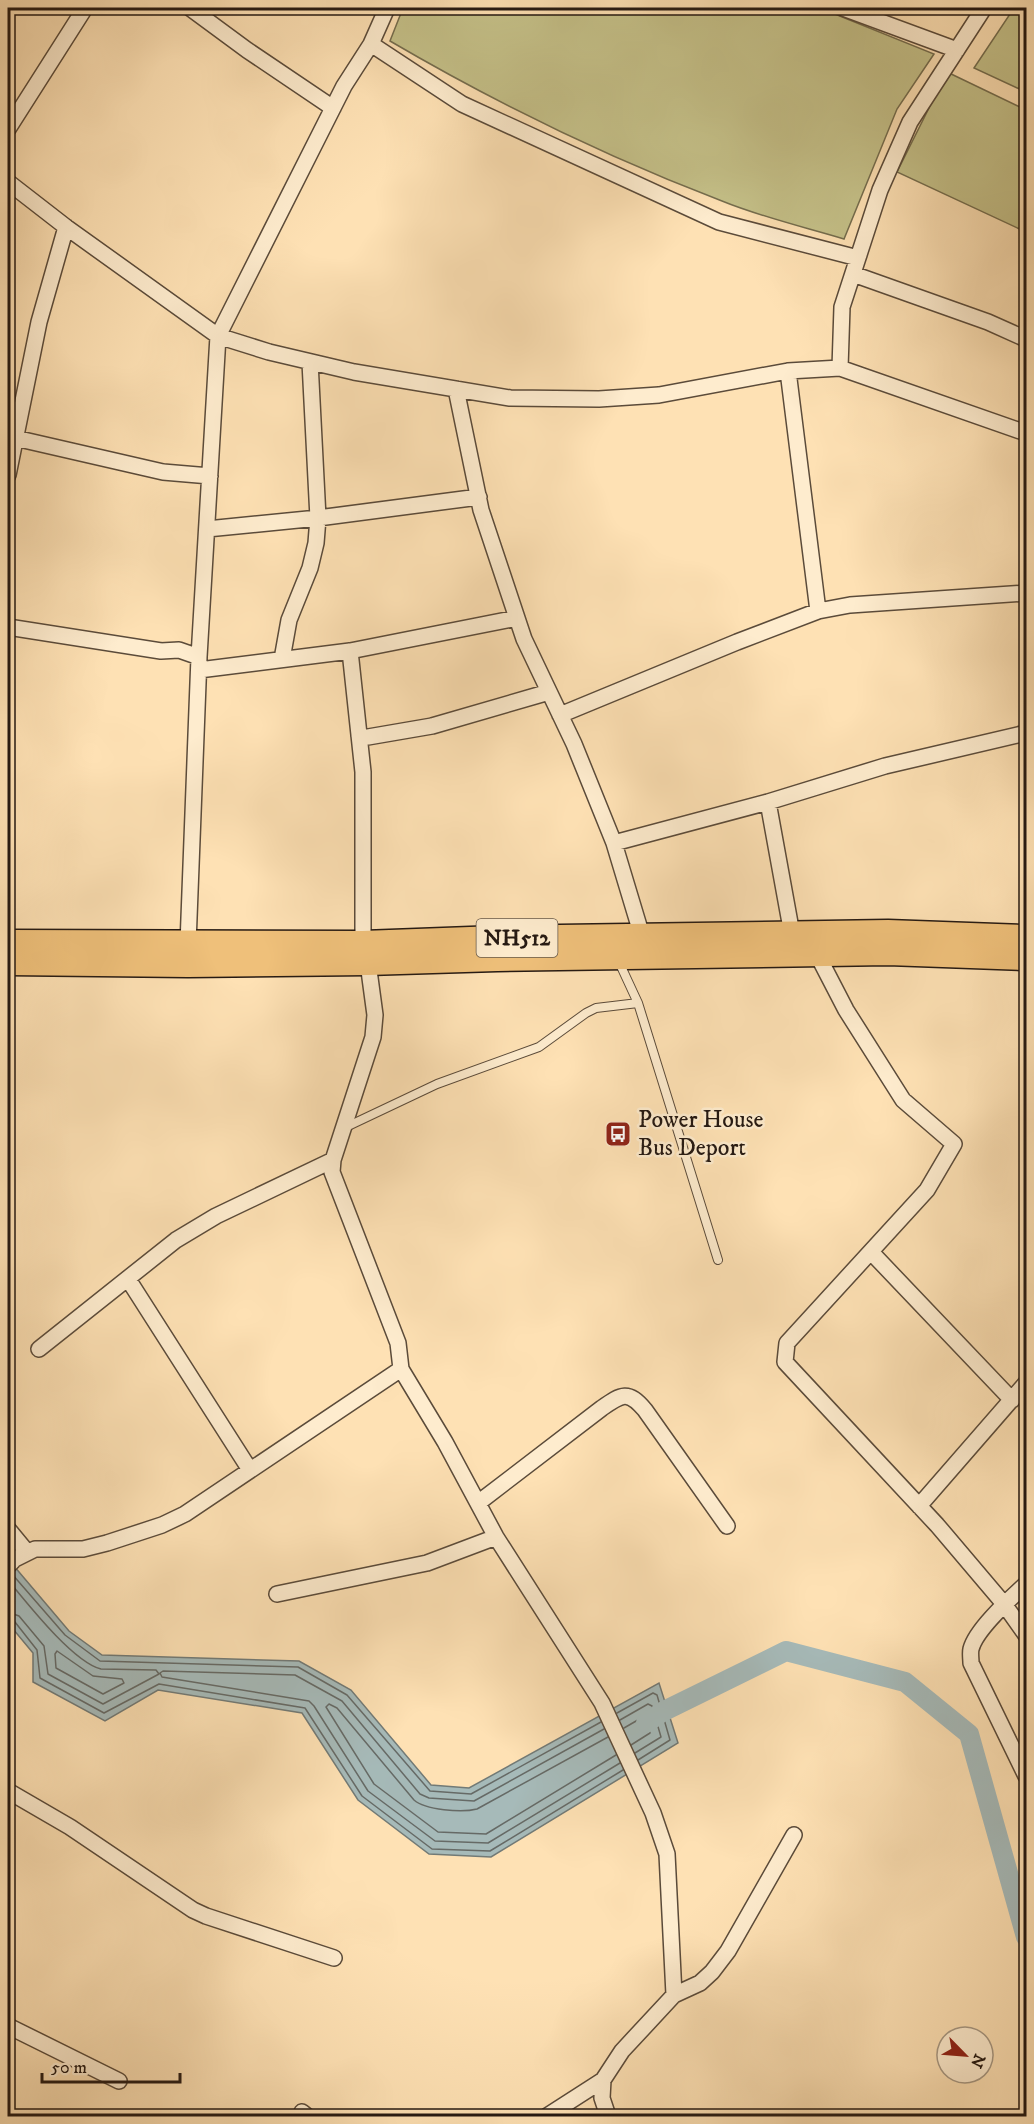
<svg xmlns="http://www.w3.org/2000/svg" width="1034" height="2124" font-family="'IM FELL DW Pica',serif">
<rect width="100%" height="100%" fill="#fee1b4"/>
<filter id="stains"><feTurbulence type="fractalNoise" baseFrequency=".00333" numOctaves="4"/><feColorMatrix values="0 0 0 0 .2 0 0 0 0 .09 0 0 0 0 .02 0 0 0 .5 -.17"/></filter>
<radialGradient id="worn" r=".72"><stop offset=".6" stop-color="#630" stop-opacity="0"/><stop offset="1" stop-color="#630" stop-opacity=".3"/></radialGradient>
<!-- green -->
<path fill="#c5c189" stroke="#756d4e" stroke-width="1.5" d="M403,8H820L934,54L897,109L844,239C804,227 761,217 722,201C607,157 496,103 390,41Z
M1014,8H1026V92L974,68Z
M947,72L1026,110V232L897,172Z"/>
<!-- water -->
<path fill="#a6bab9" stroke="#727a76" stroke-width="1.5" d="M8,1559L69,1631L102,1655L299,1661L351,1690L431,1785L469,1788L659,1683L678,1743L491,1857L429,1854L358,1800L302,1713L158,1690L105,1721L33,1682V1653L8,1623Z"/>
<g fill="none" stroke-linecap="round" stroke-linejoin="round">
<!-- shore -->
<path stroke="#666a66" stroke-width="1.5" d="M12,1574L65,1635L100,1661L298,1667L347,1695L430,1791L471,1794L601,1722
M8,1580C27,1603 73,1662 101,1669L156,1670L159,1674L103,1704L48,1674L44,1646L19,1616L8,1612
M8,1620L15,1622L37,1650L40,1678L104,1713L159,1684L305,1708L362,1796L432,1849L490,1851L623,1770
M57,1651L93,1676L122,1679L124,1683L103,1694L56,1668L55,1654Z
M617,1713L653,1693L657,1695L670,1740L638,1760
M620,1720L648,1704L652,1706L661,1737L635,1753
M624,1728L643,1717L647,1719L650,1733L631,1745
M604,1729L474,1801L429,1798L420,1794L342,1701L295,1675L163,1671L160,1673L162,1677L309,1701L314,1706L368,1791L435,1841L488,1843L620,1763
M608,1737L477,1809C462,1813 425,1810 414,1800L337,1708L329,1704L326,1707L374,1784L438,1832L486,1834L616,1755"/>
<!-- canal -->
<path stroke="#a6bab9" stroke-width="20" d="M646,1723L662,1712L786,1651L905,1682L969,1734L1026,1937"/>
<!-- service casing -->
<g stroke="#5b4b3a" stroke-width="10">
<path id="service" d="M619,962L638,1003L718,1260
M344,1128L437,1084L539,1047L586,1013L596,1008L638,1003"/>
</g>
<!-- minor casing -->
<g stroke="#5b4b3a" stroke-width="18">
<path id="minor" d="M190,8L247,50L333,108
M843,8L957,50
M371,44L462,104L719,222L854,257L859,255
M8,129L85,8
M8,182L66,227L218,336L269,352L354,372L510,398L599,399L659,395L788,371L840,368L1026,433
M853,274L988,322L1026,339
M840,368L842,307L880,190L910,122L984,8
M788,371L818,611
M456,389L481,510L524,639L574,744L614,843L642,936
M15,438L163,472L210,476
M8,475L39,322L66,227
M207,529L318,518L479,497
M8,627L161,651L179,650L199,657
M350,651L363,772V943
M282,659L289,620L310,568L316,543L318,518L310,362
M199,670L350,651L517,618
M560,715L737,642L818,611L850,605L1026,593
M359,736L368,737L432,726L549,692
M768,802L792,934
M614,843L768,802L885,766L1026,733
M188,944L199,657L218,336L344,86L371,44L387,8
M818,947L817,954L846,1010L903,1100L954,1144L927,1190L787,1343L785,1362L937,1525L1004,1604L1026,1635
M368,963L375,1015L373,1037L333,1160L332,1172L398,1343L401,1369L445,1442L496,1537L602,1703L653,1813L667,1854L674,1995
M871,1252L1012,1400
M128,1279L250,1470
M39,1349L176,1240L216,1216L333,1160
M478,1503L602,1408C622,1394 628,1390 645,1410L727,1526
M919,1506L1026,1383
M8,1529L27,1552
M8,1566L15,1559L35,1549H83L107,1543L162,1525L185,1514L401,1369
M1026,1584C1011,1598 976,1629 971,1649C970,1653 971,1659 971,1663L1026,1776
M277,1594L427,1563L496,1537
M8,1791L70,1827L193,1910L206,1916L334,1958
M8,2026L119,2081
M302,2112L307,2116
M547,2116L603,2080
M608,2116L602,2098L603,2080L622,2051L674,1995L700,1983L712,1972L728,1951L794,1835"/>
</g>
<!-- trunk casing -->
<g stroke="#251912" stroke-width="27">
<path id="trunk" d="M8,942L363,943L497,938L888,932L1026,937
M8,963L188,965L368,963L497,959L888,953L1026,958"/>
</g>
<!-- service -->
<use href="#service" stroke="#feecce" stroke-width="8"/>
<!-- minor -->
<use href="#minor" stroke="#feecce" stroke-width="15"/>
<!-- trunk -->
<use href="#trunk" stroke="#efc07a" stroke-width="24"/>
</g>
<!-- icons -->
<defs>
<g id="bus-square" transform="scale(1.35)"><rect x="-9" y="-9" width="18" height="18" rx="4" fill="#8f2418" stroke="#feecce"/><path d="M-5-6H5V4H4V6H2V4H-2V6H-4V4H-5ZM-3.5-4V0h7V-4ZM-3.5 1.2v1.5H-2V1.2ZM2 1.2v1.5H3.5V1.2Z" fill="#fff"/></g>
</defs>
<g fill-rule="evenodd">
<use href="#bus-square" x="618" y="1134"/>
</g>
<g text-anchor="middle" dominant-baseline="central" stroke-width="5" stroke-linejoin="round" paint-order="stroke">
<!-- shield labels -->
<rect fill="#feecce" stroke="#66584a" stroke-width="1.5" x="476.5" y="919" width="81" height="38" rx="4.5"/>
<g font-size="22" font-weight="bold" fill="#251912">
<text x="517" y="938">NH512</text>
</g>
<!-- poi labels -->
<g font-size="24" fill="#251912" stroke="#feecce" text-anchor="start">
<text x="638" y="1120">Power House<tspan x="638" dy="28">Bus Deport</tspan></text>
</g>
</g>
<!-- margin -->
<rect width="1034" height="2124" fill="none" stroke="#fee1b4" stroke-width="30"/>
<rect x="9" y="9" width="1016" height="2106" fill="none" stroke="#251912" stroke-width="3"/>
<rect x="15" y="15" width="1004" height="2094" fill="none" stroke="#251912" stroke-width="1.5"/>
<!-- north arrow -->
<g transform="translate(965 2055) rotate(115)"><circle r="28" fill="#feecce" stroke="#a79883" stroke-width="1.5"/>
<path d="M0-4.5L10 22L0 15L-10 22Z" fill="#8f2418"/>
<text y="-9" font-size="16" font-weight="bold" text-anchor="middle" fill="#251912">N</text>
</g>
<!-- scale -->
<path d="M42 2073v9h138v-9" fill="none" stroke="#251912" stroke-width="3"/>
<text x="51" y="2073" font-size="18" fill="#251912" stroke="#feecce" stroke-width="4.5" paint-order="stroke">50 m</text>
<rect width="100%" height="100%" filter="url(#stains)"/>
<rect width="100%" height="100%" fill="url(#worn)"/>
</svg>
